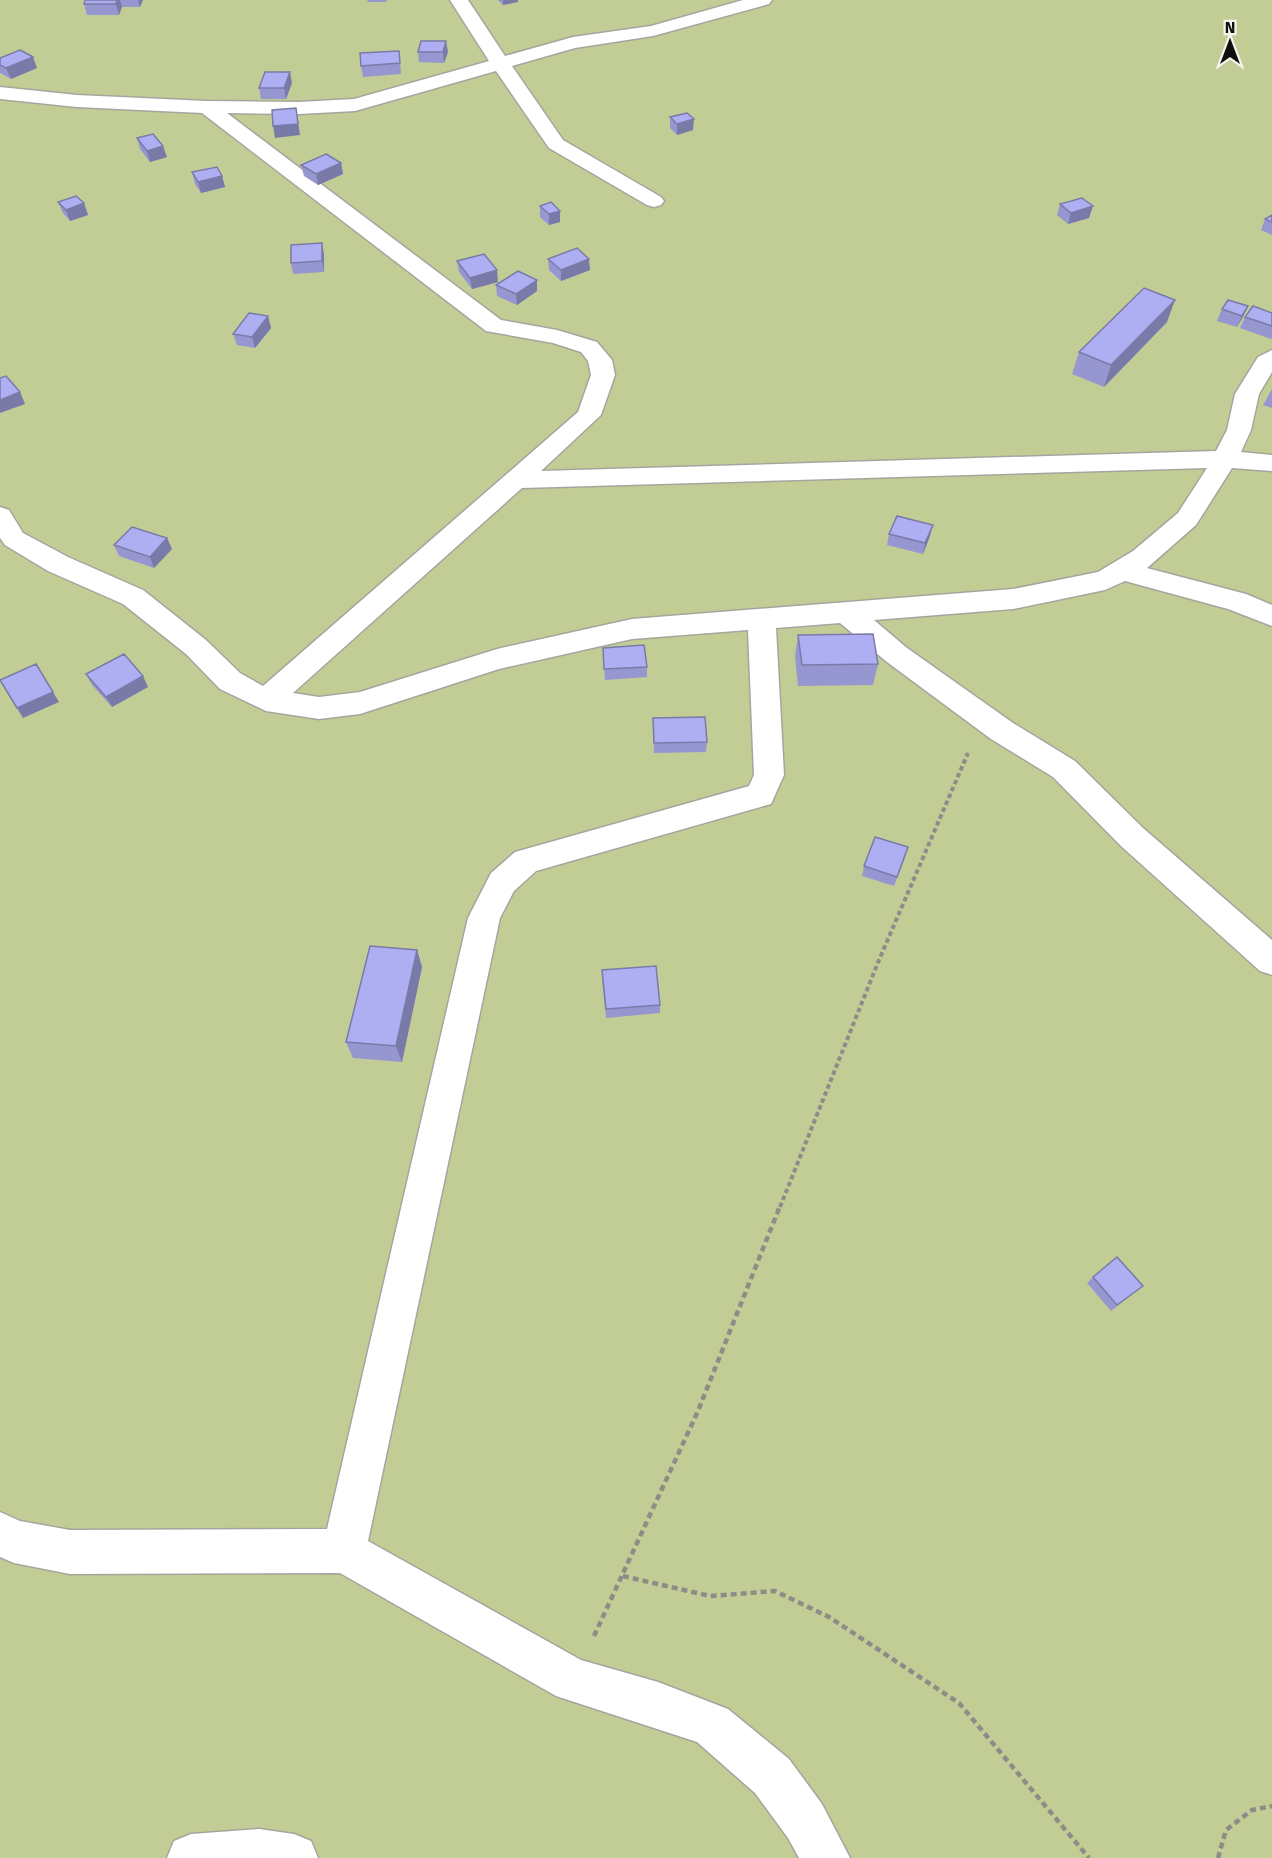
<svg xmlns="http://www.w3.org/2000/svg" width="1272" height="1858" font-family="'Fira Sans',sans-serif">
<rect width="100%" height="100%" fill="#e7e9e1"/>
<!-- green -->
<path fill="#c2cd96" d="M0,0H1272V1858H0Z"/>
<g fill="none" stroke-linecap="round" stroke-linejoin="round">
<!-- minor casing -->
<g stroke="#a4a69e" stroke-width="3">
<path id="minor" d="M450,0H468L505,56L573,37L651,26L743,0H772L769,4L653,36L575,48L512,66L563,140L661,197L664,201L661,205L654,207L647,205L549,148L496,71L355,111L299,114L227,113L501,320L557,330L597,342L612,360L615,375L601,415L541,471L1216,451L1227,430L1235,394L1258,357L1272,350V372L1259,394L1251,430L1241,452L1272,455V471L1232,468L1196,525L1147,568L1246,594L1272,605V626L1228,609L1125,581L1105,590L1013,609L874,620L907,648L1013,723L1075,761L1143,828L1272,940V975L1260,971L1121,846L1053,777L991,739L887,662L840,623L776,628L784,775L771,804L536,871L514,891L500,918L368,1541L581,1660L658,1682L728,1709L789,1759L822,1804L850,1858H799L788,1838L755,1793L697,1742L556,1696L340,1573L70,1574L14,1563L0,1557V1512L20,1521L70,1530L327,1529L468,918L491,873L515,852L749,786L754,775L748,630L632,639L499,669L360,714L319,719L266,711L220,689L186,654L123,604L48,571L5,545L0,538V507L9,510L23,533L68,557L143,590L206,640L240,673L263,686L578,412L591,375L588,361L581,352L553,343L486,331L202,113L77,107L0,99V87L77,95L207,101L299,102L354,99L489,61ZM1207,468L1178,513L1133,551L1098,572L1013,589L632,619L497,649L360,692L319,697L293,693L522,488Z
M259,1829L294,1834L311,1841L318,1858H167L174,1841L191,1834Z"/>
</g>
<!-- path-far1 -->
<path stroke="#8c8d87" stroke-width="4" stroke-dasharray="4.5 3" stroke-linecap="butt" d="M780,1207L879,960L968,753"/>
<!-- path -->
<path stroke="#8c8d87" stroke-width="4.5" stroke-dasharray="6 4" stroke-linecap="butt" d="M623,1576L710,1596L775,1591L829,1617L959,1703L1089,1858
M594,1636L698,1411L780,1206
M1218,1858L1226,1830L1252,1810L1272,1806"/>
<!-- minor -->
<use href="#minor" fill="#fff" fill-rule="evenodd"/>
</g>
<!-- wall -->
<path fill="#9696d0" d="M85,0H143L140,7H122L119,15H87L84,4Z
M367,0H387L386,2H368Z
M498,0H518V2L503,5Z
M418,52H448L444,63L419,62Z
M0,58L37,68L11,79L0,73Z
M400,62L401,74L363,77L361,66Z
M292,83L286,99H261L259,88Z
M670,117L693,130L677,135L670,128Z
M137,138L167,157L150,162L140,149Z
M341,163L343,174L318,185L304,176L301,165Z
M192,172L222,176L225,187L201,193L195,184Z
M58,202L84,203L88,215L70,221L63,213Z
M1060,204L1089,218L1068,224L1057,215Z
M540,206L560,211V222L549,225L540,217Z
M1272,215V235L1261,230L1265,219Z
M324,254V272L293,274L291,263Z
M548,259L590,270L561,281L549,270Z
M457,261L498,282L472,289L459,272Z
M496,285L537,291L517,305L497,296Z
M1228,300L1243,317L1237,327L1217,321L1222,309Z
M1272,313V338L1271,339L1240,328L1245,317Z
M268,316L271,328L255,348L237,345L233,334Z
M1167,322L1104,387L1072,374L1079,352Z
M1272,389V408L1263,405Z
M889,534L930,536L923,554L887,545Z
M167,538L172,549L154,568L119,556L114,545Z
M798,635L878,664L873,685L798,686L795,656Z
M603,648L647,667V677L605,680Z
M86,674L148,687L112,707L92,685Z
M653,718L707,742L706,752L654,753Z
M905,857L894,886L862,876L864,866Z
M417,950L422,967L402,1062L353,1058L346,1042Z
M602,979L660,1005V1013L606,1018Z
M1093,1277L1136,1291L1111,1311L1087,1283Z"/>
<!-- shaded-wall -->
<path fill="#7a7aa9" d="M117,0H120L122,7L119,15L116,4Z
M138,0H143L140,7Z
M503,0H518V2L503,5Z
M446,41L448,52L444,63L443,52Z
M33,57L37,68L11,79L6,68Z
M290,72L292,83L286,99L284,88Z
M296,108L300,135L275,138L273,126Z
M694,119L693,130L677,135V124Z
M163,146L167,157L150,162L147,151Z
M341,163L343,174L318,185L316,174Z
M222,176L225,187L201,193L198,182Z
M84,203L88,215L70,221L66,210Z
M1093,206L1089,218L1068,224L1071,213Z
M560,211V222L549,225V214Z
M322,243L324,254V272L322,261Z
M589,259L590,270L561,281V270Z
M497,270L498,282L472,289L470,278Z
M537,280V291L517,305L516,294Z
M1175,300L1167,322L1104,387L1111,365Z
M1248,306L1243,317L1237,327L1242,316Z
M268,316L271,328L255,348L252,337Z
M20,392L25,404L0,413V400Z
M933,525L930,536L923,554L925,543Z
M167,538L172,549L154,568L150,557Z
M143,676L148,687L112,707L106,697Z
M53,692L59,702L23,718L17,708Z
M417,950L422,967L402,1062L396,1046Z"/>
<!-- building -->
<path fill="#aeaff2" stroke="#7a7aa9" stroke-width="1.5" d="M85,0H117L116,4H84Z
M421,41H446L443,52H418Z
M20,50L33,57L6,68L0,65V58Z
M399,51L400,63L361,66L360,53Z
M265,72H290L284,88H259Z
M296,108L298,124L273,126L272,110Z
M687,113L694,119L677,124L670,117Z
M153,134L163,146L147,151L137,138Z
M326,154L341,163L316,174L301,165Z
M217,167L222,176L198,182L192,172Z
M76,196L84,203L66,210L58,202Z
M1082,198L1093,206L1071,213L1060,204Z
M551,202L560,211L549,214L540,206Z
M1272,215V222L1265,219Z
M322,243V261L291,263V245Z
M577,248L589,259L561,270L548,259Z
M484,254L497,270L470,278L457,261Z
M518,271L537,280L516,294L496,285Z
M1144,288L1175,300L1111,365L1079,352Z
M1228,300L1248,306L1242,316L1222,309Z
M1253,306L1272,313V326L1245,317Z
M249,313L268,316L252,337L233,334Z
M6,376L20,392L0,400V378Z
M897,516L933,525L925,543L889,534Z
M132,527L167,538L150,557L114,545Z
M873,634L878,664L802,665L798,635Z
M644,645L647,667L604,669L603,648Z
M124,654L143,676L106,697L86,674Z
M36,664L53,692L17,708L0,680Z
M705,717L707,742L654,743L653,718Z
M875,837L908,847L897,877L864,866Z
M370,946L417,950L396,1046L346,1042Z
M656,966L660,1005L606,1009L602,970Z
M1117,1257L1143,1286L1117,1305L1093,1277Z"/>
<!-- north arrow -->
<g transform="translate(1230 42)" stroke="#f4f6ee" stroke-width="4.5" paint-order="stroke">
<path d="M0-4.5L10 22L0 15L-10 22Z" fill="#0f100d"/>
<text y="-9" font-size="16" font-weight="bold" text-anchor="middle" fill="#0f100d">N</text>
</g>
</svg>
